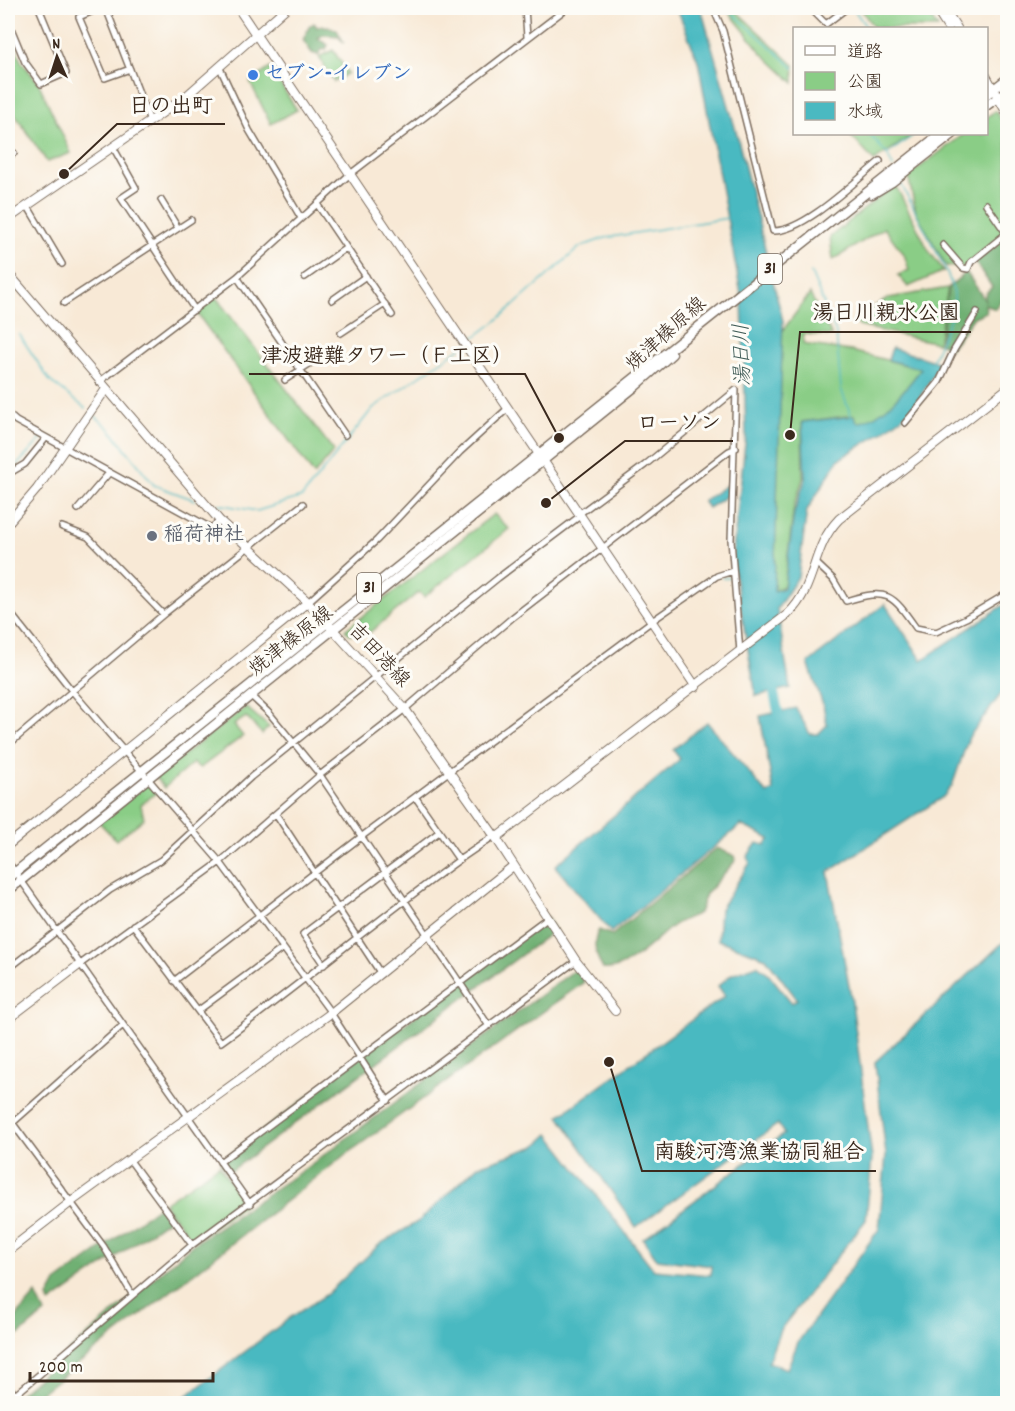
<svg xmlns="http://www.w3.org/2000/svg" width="1015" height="1411" font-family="Dekko,'Klee One',sans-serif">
<rect width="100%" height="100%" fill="#fdfcf7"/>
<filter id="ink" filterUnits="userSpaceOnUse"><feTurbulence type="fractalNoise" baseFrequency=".0167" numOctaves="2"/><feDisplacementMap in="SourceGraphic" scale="12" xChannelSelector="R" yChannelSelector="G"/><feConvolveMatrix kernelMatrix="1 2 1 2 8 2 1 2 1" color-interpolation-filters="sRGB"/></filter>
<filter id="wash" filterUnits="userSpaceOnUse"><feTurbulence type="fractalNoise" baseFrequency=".008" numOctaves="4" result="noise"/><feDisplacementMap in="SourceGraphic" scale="24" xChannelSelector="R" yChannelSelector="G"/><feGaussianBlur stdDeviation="1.35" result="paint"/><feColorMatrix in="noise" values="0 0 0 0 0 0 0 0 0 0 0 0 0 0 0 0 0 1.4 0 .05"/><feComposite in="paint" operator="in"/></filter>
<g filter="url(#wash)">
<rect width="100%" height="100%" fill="#f8e9d6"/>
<!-- green -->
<path fill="#8acd86" stroke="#627c52" stroke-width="1.5" d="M726,8H733L794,65V83L761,52Z
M860,8H924L938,28H874Z
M8,27L21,61L38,82L71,153L47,162L8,104Z
M333,50L348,73L334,82L319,57Z
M270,68L297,110L271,124L250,82Z
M995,111L1007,127V230L963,268L946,266L916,212L908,176L964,134H986L987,117Z
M849,134H914L874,161Z
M895,184L929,251L944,271L908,287L898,275L909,270L904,254L884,228L833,260L830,237Z
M948,288L938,343L859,326L856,317L889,298Z
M810,294L832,336L804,334L803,344L851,351L922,369C906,389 886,420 858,423L854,415L802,422L803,479L794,506L784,586L773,591L780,334Z
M215,296L334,451L314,475L196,312Z
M494,514L509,529L424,597L419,592L369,633L360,628L351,635L345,630Z
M246,707L269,727L262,734L246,717L234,725L243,736L200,768L193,763L164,788L155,777Z
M148,783L156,793L141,805L144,819L116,840L99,822Z
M219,1165L245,1204L193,1241L164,1203Z"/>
<!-- forest -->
<path fill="#6fb073" stroke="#556d48" stroke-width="1.5" d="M314,23L317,27L322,25L337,30L344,43L338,36L323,35L318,38L328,45L326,49L321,50L318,55L312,53L303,40L309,27Z
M1007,237V291L995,309L985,304L986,312L974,317L950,349L940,343L948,288L966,272L985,300V294L992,287L975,262Z
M717,848L735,856L736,860L706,894L699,913C691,917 681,920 674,925C656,938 626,973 603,969C596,957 591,943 599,930L612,935Z
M547,918L555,930L228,1173L220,1162Z
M576,969L584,982L340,1159L28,1403L8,1404L192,1245L306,1168Z
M162,1204L172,1217L50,1303L48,1297L56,1282Z
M36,1294L45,1313L8,1344V1326Z"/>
<!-- water -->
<path fill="#4ab9c1" stroke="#427270" stroke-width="1.5" d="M677,8H701L736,131L783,321L774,591L784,588L794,513L805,480L802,422L854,416L858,423C886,415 904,391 921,369L888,360L892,348L940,363L913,409L881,433L838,460L807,510L798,577L777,609L790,688L756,696L732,559L746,435L742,300L698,61Z
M727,485V496L708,508L703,501Z
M1007,603V686L969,737L952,786L943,797L828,872L852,1002L872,1158L866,1220L780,1330L768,1362L787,1369L798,1342L879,1229L886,1155L875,1062L1007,939V1403H177L291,1317L326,1295L380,1244L419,1221L478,1166L536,1146L549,1134L654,1270L711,1275V1266L657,1259L643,1239L784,1134L778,1124L636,1227L559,1116L725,996L718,986L732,974L757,965L768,973L792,1003L797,999L766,958L718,940L720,909L750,863L747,857L757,843L765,845L770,839L741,825L611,932L555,866L680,759L673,750L707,722L767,794L773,790L760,716L796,708L810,734H818L827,725L823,705L808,663L885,604L922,660Z"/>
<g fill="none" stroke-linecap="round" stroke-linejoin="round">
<!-- stream -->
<path stroke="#4ab9c1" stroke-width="1.5" d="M727,8L794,68
M853,8L867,28
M869,134L887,154L893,167
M888,154L915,134
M899,180L947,272L954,293V309L932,362
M811,273L836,333L841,389L852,418
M19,334L50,381L85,408
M468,342L495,322L580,247L605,238L728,218
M94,415L110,429L154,485L195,500
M8,469L19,463L43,437
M218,504L257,511L302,497L373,408L462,347
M722,578L730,577
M8,1133L10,1130"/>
<!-- river -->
<path stroke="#4ab9c1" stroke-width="10" d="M771,680L778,711"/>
</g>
</g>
<g filter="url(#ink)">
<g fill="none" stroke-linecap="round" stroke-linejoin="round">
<!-- street casing -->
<g stroke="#7d6d5e" stroke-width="8">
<path id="street" d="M100,8L79,17L105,78L130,69
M106,8L150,121
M525,8L527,37
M713,8L723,31L773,231C804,232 855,181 880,161
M810,8L826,24L847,8
M8,9L12,8
M8,21L25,62L41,84L66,73L39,8
M219,66L249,130L301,218
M113,147L136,188L121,198L195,310
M8,157L14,153
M161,200L178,228
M317,204L392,315
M986,204L1006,233
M27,205L62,264
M943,245L963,268L968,269L971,262L1008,232
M237,277L345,435
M305,277L346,248
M332,300L366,276
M64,303L191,220
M341,333L385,304
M285,380L317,359
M99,382L237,277L349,175L567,8
M8,414L16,421L211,528L220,521
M905,423L939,382L954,350L977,312
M8,474L25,464L46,438
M78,509L109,473
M579,514L645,465L736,390L731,540L740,652
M62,527L88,537L163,614
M815,562L833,579L846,601C888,588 892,594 916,628L936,632L966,618L1008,593
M308,602L377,540L460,452L507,409
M8,610L73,692L220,862L331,1013L388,1101
M250,695L270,714L320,775L489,1026
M8,745L165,613L303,504
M276,814L381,974
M459,860L494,836
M8,862L250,1204
M133,925L221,1042C302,983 378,919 459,860L416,798
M79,965L220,862L320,775L405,709L513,617L729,451L736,448
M324,965L303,934L439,832
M8,969L110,890L161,860L251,777L498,578L580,516
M174,981L361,837L652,621L717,576L733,571
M199,1010L283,948
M8,1117L104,1247L132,1294
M8,1127L123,1025
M129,1159L192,1245
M220,1162L547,918
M8,1385L15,1395
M8,1401L192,1245L576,961"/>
</g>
<!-- secondary casing -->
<g stroke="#7d6d5e" stroke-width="10">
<path id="secondary" d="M238,8L696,687
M935,8L948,28
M944,8L957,28
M986,76L1008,115
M8,219L184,98L286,8
M8,273L220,521L308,602L405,709L496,838L576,961L615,1011
M8,523L37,489L106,389
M496,838L788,614C818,585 810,549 839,519L1008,388
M8,845L308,602
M8,1019L79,965
M8,1251L71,1202L331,1013L513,866"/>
</g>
<!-- primary casing -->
<g stroke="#7d6d5e" stroke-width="11">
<path id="primary" d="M986,95L1008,78
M986,106L1008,90
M872,194L892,182L953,134
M8,878L940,134
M8,891L636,386L672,354"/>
</g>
<!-- street -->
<use href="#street" stroke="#fff" stroke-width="5"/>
<!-- secondary -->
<use href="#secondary" stroke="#fff" stroke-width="8"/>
<!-- primary -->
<use href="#primary" stroke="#fff" stroke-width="8"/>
</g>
</g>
<!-- markers -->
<circle fill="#3f7fe0" stroke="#fdfcf7" stroke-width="2" cx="253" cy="75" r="6"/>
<circle fill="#6b7280" stroke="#fdfcf7" stroke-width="2" cx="152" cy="536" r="6"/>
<g text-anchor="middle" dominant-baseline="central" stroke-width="6" stroke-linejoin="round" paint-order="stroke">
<!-- shield labels -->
<g fill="#fdfcf7" stroke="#75695f" stroke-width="1.5">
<rect x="758" y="254" width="24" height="30" rx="4.5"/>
<rect x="357" y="573" width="24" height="30" rx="4.5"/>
</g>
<g font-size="18" font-weight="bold" fill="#3b2a1e">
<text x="770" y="269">31</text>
<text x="369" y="588">31</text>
</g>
<!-- shop labels -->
<g font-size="20" font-weight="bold" fill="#366cbe" stroke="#fdfcf7" text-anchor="start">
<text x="265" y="75">セブン-イレブン</text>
</g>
<!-- street labels -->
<g font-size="20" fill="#3b2a1e" stroke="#fdfcf7">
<text transform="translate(667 335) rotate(-42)">焼津榛原線</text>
<text transform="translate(292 642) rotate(-38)">焼津榛原線</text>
<text transform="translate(378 656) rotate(47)">吉田港線</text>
</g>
<!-- worship labels -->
<g font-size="20" font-weight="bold" fill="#5b616d" stroke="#fdfcf7" text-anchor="start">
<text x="164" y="536">稲荷神社</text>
</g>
<!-- water labels -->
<g font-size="21" font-style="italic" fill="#405c57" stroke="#fdfcf7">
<text transform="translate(744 355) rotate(-92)">湯日川</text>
</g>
</g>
<!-- callouts -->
<path fill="none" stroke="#3b2a1e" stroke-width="2" d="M64 174L117 124H225M790 435L800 332H971M559 438L525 374H249M546 503L625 441H733M609 1062L642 1171H876"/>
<g fill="#3b2a1e" stroke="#fdfcf7" stroke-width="2">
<circle cx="64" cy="174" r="6"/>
<circle cx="790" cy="435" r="6"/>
<circle cx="559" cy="438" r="6"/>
<circle cx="546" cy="503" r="6"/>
<circle cx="609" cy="1062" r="6"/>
</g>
<g font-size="21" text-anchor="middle" font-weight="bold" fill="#3b2a1e" stroke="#fdfcf7" stroke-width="6" stroke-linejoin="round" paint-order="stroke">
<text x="171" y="112">日の出町</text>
<text x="886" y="319">湯日川親水公園</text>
<text x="387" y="362">津波避難タワー（Ｆ工区）</text>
<text x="679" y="429">ローソン</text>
<text x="759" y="1158">南駿河湾漁業協同組合</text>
</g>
<!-- margin -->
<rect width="1015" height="1411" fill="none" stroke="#fdfcf7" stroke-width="30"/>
<!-- legend -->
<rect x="793" y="27" width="195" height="108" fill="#fdfcf7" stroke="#afa8a0" stroke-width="1.5"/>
<rect x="805" y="46" width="30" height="9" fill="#ffffff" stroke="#afa8a0" stroke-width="1.5"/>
<text x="847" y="57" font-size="18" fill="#3b2a1e">道路</text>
<rect x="805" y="72" width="30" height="18" fill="#8acd86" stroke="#afa8a0" stroke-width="1.5"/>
<text x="847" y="87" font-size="18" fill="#3b2a1e">公園</text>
<rect x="805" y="102" width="30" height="18" fill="#4ab9c1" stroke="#afa8a0" stroke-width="1.5"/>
<text x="847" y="117" font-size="18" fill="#3b2a1e">水域</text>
<!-- north arrow -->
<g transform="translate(57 57) rotate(357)" stroke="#fdfcf7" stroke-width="4.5" paint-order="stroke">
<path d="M0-4.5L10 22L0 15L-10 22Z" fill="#3b2a1e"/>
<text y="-9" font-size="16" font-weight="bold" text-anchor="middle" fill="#3b2a1e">N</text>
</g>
<!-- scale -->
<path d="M30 1372v9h183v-9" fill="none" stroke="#3b2a1e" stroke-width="3"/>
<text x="39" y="1372" font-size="18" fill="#3b2a1e" stroke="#fdfcf7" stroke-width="4.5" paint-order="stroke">200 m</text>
</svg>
